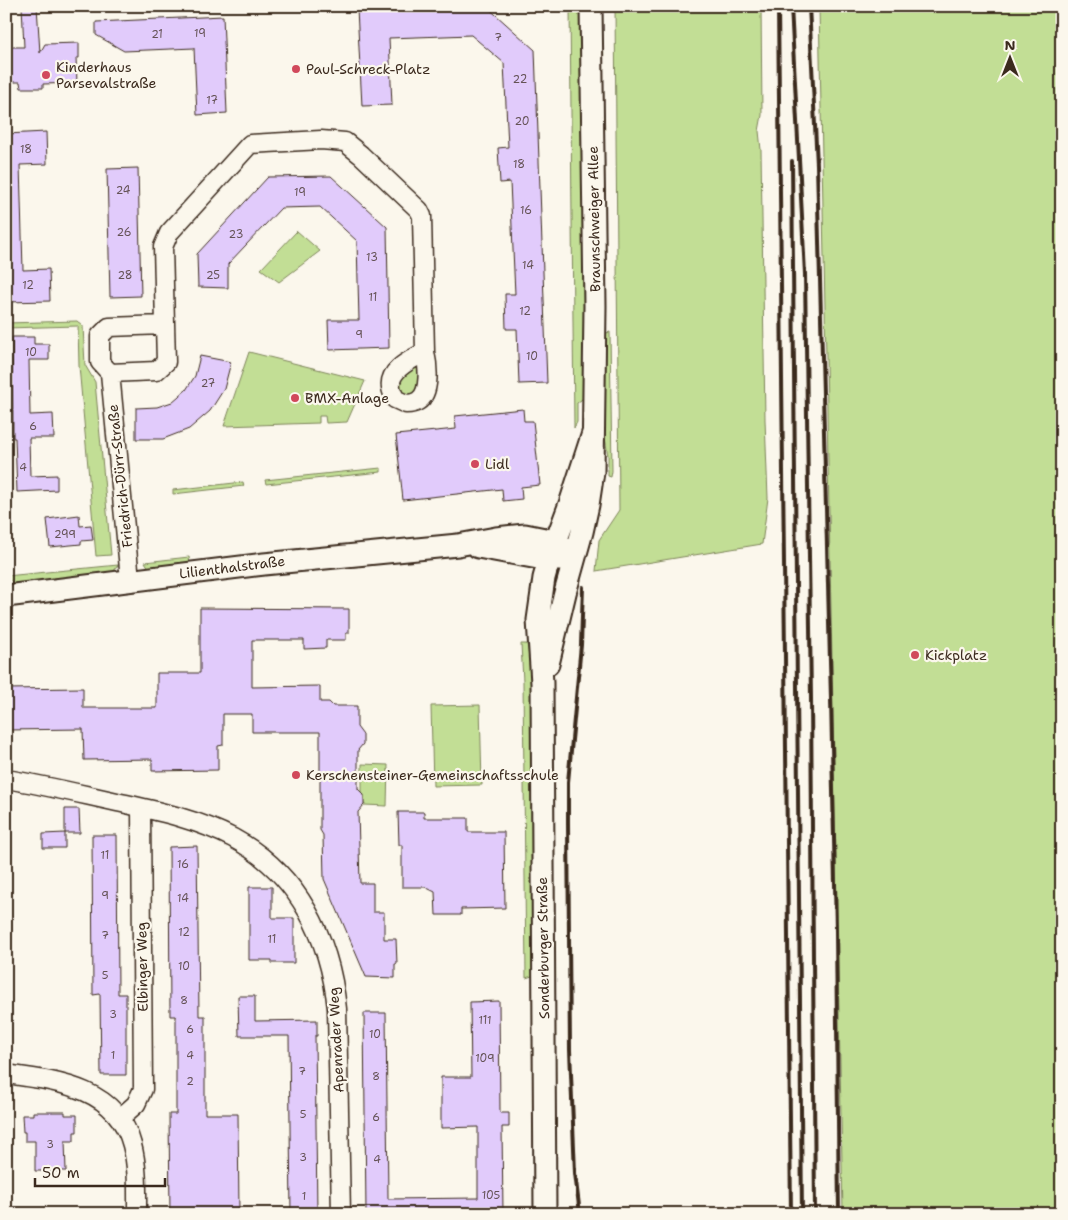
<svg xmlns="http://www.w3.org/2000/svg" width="1068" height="1220" font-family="'Shantell Sans',sans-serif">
<rect width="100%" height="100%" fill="#fbf7ec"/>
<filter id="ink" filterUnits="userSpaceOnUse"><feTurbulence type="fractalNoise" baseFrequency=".02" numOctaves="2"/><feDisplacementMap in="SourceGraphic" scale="10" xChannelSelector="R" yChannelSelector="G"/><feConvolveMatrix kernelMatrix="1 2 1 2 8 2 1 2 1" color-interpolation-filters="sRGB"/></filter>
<g filter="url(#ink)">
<!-- green -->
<path fill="#c2de95" stroke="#7e845a" d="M570,6H581L586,396L577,403V422L574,428Z
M615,6H761L762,115L759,131L761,150L765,420L768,498L762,544L596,571L599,540L619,510Z
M819,6H1062V1214H843Z
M297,231L320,251L279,282L261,269Z
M77,321L83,326L85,365L95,382L111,555L96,556L79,366L78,326L6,328V323Z
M610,332L612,471L611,477L608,476V456L604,431L603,334Z
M249,352L365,381L347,422L326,423L325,416H319V423L224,426Z
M422,358L418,389L412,395L404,394L398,388V380Z
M381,468V472L266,484L265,480Z
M243,482L244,486L173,494V490Z
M189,557L190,563L149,568L145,562Z
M118,565L112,574L17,587L6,576Z
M521,644H527L533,683L535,975L526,978L523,681Z
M480,705L482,785L433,786L431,706Z
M362,764L388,765L387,806L364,805L362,793Z"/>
<!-- building -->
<path fill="#e1cbfb" stroke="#3b2a1e" d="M22,6H37L40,53L45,44L79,43V58H76L77,83L43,84V88H21L20,82H6V47H24Z
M411,6H486L535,50L547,383L519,384L517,329H506L505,294H515L510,182L500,183L498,148L508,147L504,63L471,35L389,38L392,105L362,106L357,9Z
M223,16L227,113L197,115L194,48L124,51L96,35V22Z
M46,132L47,164L20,165L23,270L49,269L50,301L6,302V134Z
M138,168L141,296L110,297L107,169Z
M331,176L387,227L389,348L329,350L328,320H359L357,241L320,207L281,208L228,264V288L198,287L197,254L268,177Z
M12,337H34V344H49V360H29L30,415L53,414L54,438H29L30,476L57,475V490L17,492L15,438H13Z
M200,356L231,362L224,389L210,411L189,429L163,439H136V408L157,407L172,402L186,390L195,376Z
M523,409L524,421H533L540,485L521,487L522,499L503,501L502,489L403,500L396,435L456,429L455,416Z
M79,515L80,526L91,525L93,540L81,541V544L50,547L47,519Z
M200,608L349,609V633H346V640H326V648L304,649V640H252V687L320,686V702H329L333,706H357V727L363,735V744L358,750V789L364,795V805L358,812L360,883H373V912H384V939H396L397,964H395V978L366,977L324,879L323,835L320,830V732H252V714H223V745L218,746V770L152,771V759L84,760L83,729L6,730V689L83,688V708H157V673H200Z
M65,809H79L80,833H65Z
M398,812H424V818H468V832H504L505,908L461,909V915H436L435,892L425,887H402V845H399Z
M65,833V848H43V834Z
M92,835H117L118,994H126V1075H101L100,994L93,995Z
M197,846L199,1016H205V1114H238L239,1214H170L169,1114H176V1016H170L169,847Z
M249,887H272V918H294V963H272V960H249Z
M238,996H255V1021L317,1020V1036H315L317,1214H291L289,1036H239Z
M499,1001L500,1113H509V1127H502L503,1214H366L364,1013H386L388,1199L478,1198V1127L441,1128V1077H471L470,1002Z
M33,1112H65V1115H77V1132H74V1141H65L66,1171H35V1141H25V1132H23L22,1115H33Z"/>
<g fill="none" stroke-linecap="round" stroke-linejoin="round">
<!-- minor casing -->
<g stroke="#3b2a1e" stroke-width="21">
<path id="minor" d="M110,373L156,371L166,362L163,247L169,233L250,144L321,140L345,142L361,155L419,210L422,216L425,352C428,365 431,393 418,401C415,403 409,404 406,404L395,399C394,395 391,391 391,387C388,369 413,359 425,352
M130,579L110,373L100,362V336L109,327L164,325
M6,779C44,785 80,794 117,802C157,811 197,819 233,838C298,873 330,938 337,1009L341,1214
M6,1074C56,1081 117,1087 132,1145C138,1167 137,1191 137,1214
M120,1118L136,1104L143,1089L141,808"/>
</g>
<!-- tertiary casing -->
<g stroke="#3b2a1e" stroke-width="25">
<path id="tertiary" d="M478,547L549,560H562
M6,596L264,564L458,545L496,538L525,535L555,541L566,550
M548,664L565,593L582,532L588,505L593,472L595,306L591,6
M545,1214L542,683L538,620L544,578L549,560L571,501L593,433"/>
</g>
<!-- minor -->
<use href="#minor" stroke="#fbf7ec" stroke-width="18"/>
<!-- tertiary -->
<use href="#tertiary" stroke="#fbf7ec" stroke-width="21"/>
<!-- rail -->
<path stroke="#3b2a1e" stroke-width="4" d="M778,6L791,1214
M791,6L805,274L811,698L815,1214
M809,6L817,165L831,699L836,931L839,1214
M792,161L802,1214
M580,1214L575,1173L570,1050L568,824V782L581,645L583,587"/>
</g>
</g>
<!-- markers -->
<g fill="#d1495b" stroke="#fbf7ec" stroke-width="2">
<circle cx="296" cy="69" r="5"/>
<circle cx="46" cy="75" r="5"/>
<circle cx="295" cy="398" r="5"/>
<circle cx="475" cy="464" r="5"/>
<circle cx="915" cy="655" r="5"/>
<circle cx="296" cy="775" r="5"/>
</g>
<g text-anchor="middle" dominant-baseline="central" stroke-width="4.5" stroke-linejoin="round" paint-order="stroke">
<!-- number labels -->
<g font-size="11" fill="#645255">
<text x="200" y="33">19</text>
<text x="157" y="34">21</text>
<text x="498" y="37">7</text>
<text x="520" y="79">22</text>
<text x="212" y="100">17</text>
<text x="522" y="121">20</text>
<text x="26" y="149">18</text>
<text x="519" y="164">18</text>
<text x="123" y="190">24</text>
<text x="300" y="192">19</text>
<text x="526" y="210">16</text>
<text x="124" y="232">26</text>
<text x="236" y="234">23</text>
<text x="372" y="257">13</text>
<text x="528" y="265">14</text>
<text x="125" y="275">28</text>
<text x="213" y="275">25</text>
<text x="28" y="285">12</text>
<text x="373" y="297">11</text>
<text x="525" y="311">12</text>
<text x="359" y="334">9</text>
<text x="31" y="352">10</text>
<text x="532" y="356">10</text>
<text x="208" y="383">27</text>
<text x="33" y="426">6</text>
<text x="23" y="467">4</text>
<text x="65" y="534">299</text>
<text x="105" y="855">11</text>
<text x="183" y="864">16</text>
<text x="105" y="895">9</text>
<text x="183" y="898">14</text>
<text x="184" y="932">12</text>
<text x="105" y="935">7</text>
<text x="272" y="939">11</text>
<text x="184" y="966">10</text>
<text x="105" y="975">5</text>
<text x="184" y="1000">8</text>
<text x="113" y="1014">3</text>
<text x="485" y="1020">111</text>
<text x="190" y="1029">6</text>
<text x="375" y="1034">10</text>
<text x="113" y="1055">1</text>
<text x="190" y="1055">4</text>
<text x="485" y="1058">109</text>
<text x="302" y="1071">7</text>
<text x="376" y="1076">8</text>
<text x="190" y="1081">2</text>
<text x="303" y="1114">5</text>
<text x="376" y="1117">6</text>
<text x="50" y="1144">3</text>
<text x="303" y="1157">3</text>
<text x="377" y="1159">4</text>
<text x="491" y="1195">105</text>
<text x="304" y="1196">1</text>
</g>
<!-- poi labels -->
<g font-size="14" fill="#3b2a1e" stroke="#fbf7ec" text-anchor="start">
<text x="56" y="67">Kinderhaus<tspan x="56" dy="16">Parsevalstraße</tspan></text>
<text x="306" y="69">Paul-Schreck-Platz</text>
<text x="305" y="398">BMX-Anlage</text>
<text x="485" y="464">Lidl</text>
<text x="925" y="655">Kickplatz</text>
<text x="306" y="775">Kerschensteiner-Gemeinschaftsschule</text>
</g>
<!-- street labels -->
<g font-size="14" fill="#3b2a1e" stroke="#fbf7ec">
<text transform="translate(594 219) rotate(-91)">Braunschweiger Allee</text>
<text transform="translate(120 476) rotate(-96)">Friedrich-Dürr-Straße</text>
<text transform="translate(232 567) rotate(-7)">Lilienthalstraße</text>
<text transform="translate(543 948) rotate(-91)">Sonderburger Straße</text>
<text transform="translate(142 967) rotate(-91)">Elbinger Weg</text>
<text transform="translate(336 1040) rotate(-93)">Apenrader Weg</text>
</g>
</g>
<!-- margin -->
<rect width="1068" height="1220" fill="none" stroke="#fbf7ec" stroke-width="25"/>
<rect x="12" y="12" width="1043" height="1195" fill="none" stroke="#3b2a1e" stroke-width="2" filter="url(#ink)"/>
<!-- north arrow -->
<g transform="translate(1010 58)" stroke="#fbf7ec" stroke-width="4" paint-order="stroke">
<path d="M0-4L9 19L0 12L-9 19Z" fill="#3b2a1e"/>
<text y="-8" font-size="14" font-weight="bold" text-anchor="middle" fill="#3b2a1e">N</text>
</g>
<!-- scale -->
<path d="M35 1178v8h130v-8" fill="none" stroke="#3b2a1e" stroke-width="2.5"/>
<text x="42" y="1178" font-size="15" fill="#3b2a1e" stroke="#fbf7ec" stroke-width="4" paint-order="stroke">50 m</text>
</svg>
